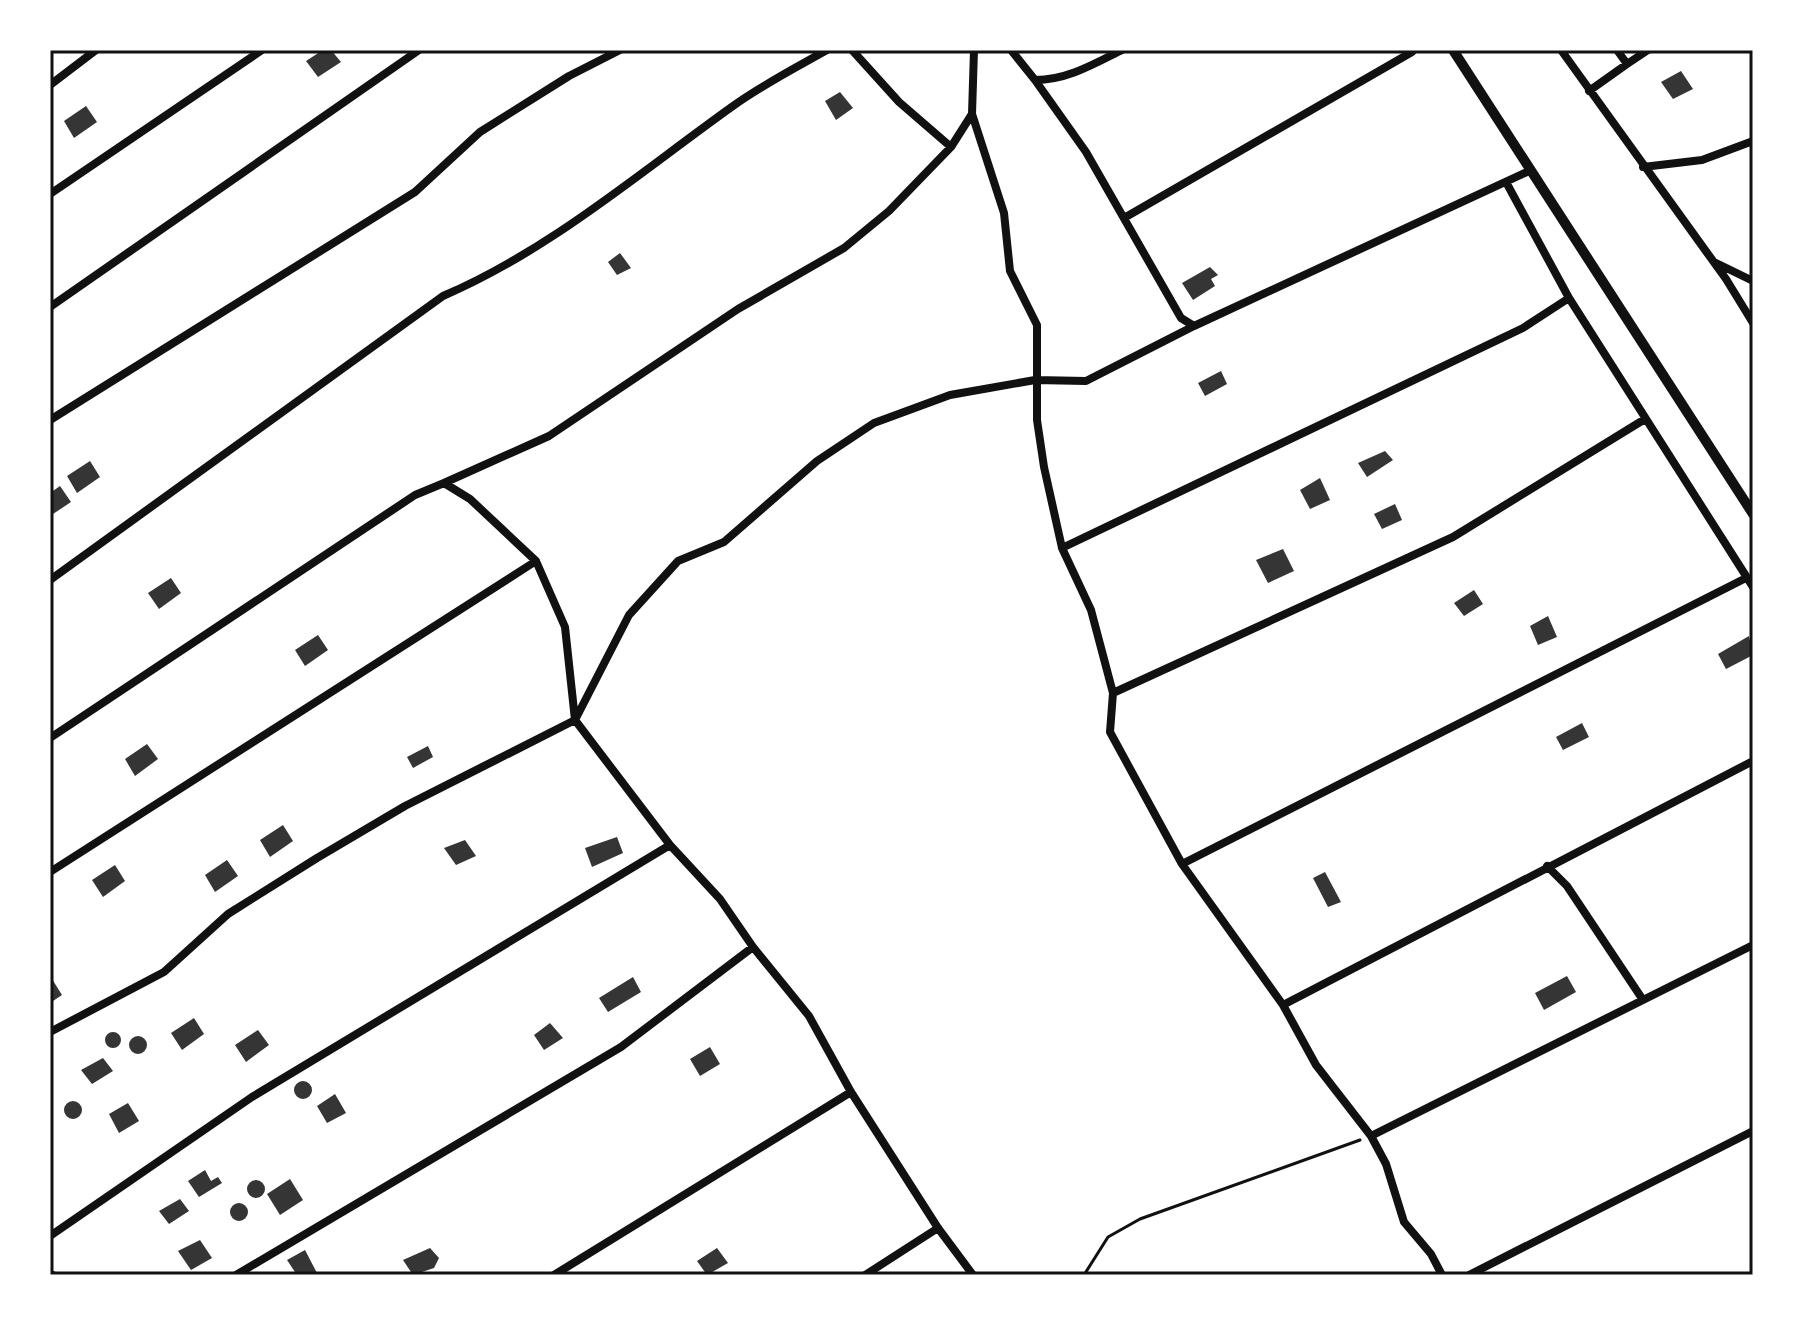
<svg xmlns="http://www.w3.org/2000/svg" width="1803" height="1325" font-family="'Archivo Narrow',sans-serif">
<rect width="100%" height="100%" fill="#fff"/>
<!-- building -->
<path fill="#353535" d="M323,50H331L341,62L318,77L306,61Z
M1681,71L1693,89L1673,99L1661,82Z
M840,92L853,108L836,120L825,101Z
M86,106L97,122L74,138L64,121Z
M620,253L631,268L617,275L608,262Z
M1210,267L1218,275L1211,279L1215,286L1193,300L1182,283Z
M1221,371L1227,384L1205,396L1198,383Z
M1385,451L1393,460L1367,477L1358,463Z
M90,461L100,477L77,493L67,476Z
M1320,478L1330,500L1310,509L1300,490Z
M60,486L71,502L50,516V493Z
M1395,504L1402,520L1382,529L1374,514Z
M1283,549L1294,571L1268,583L1256,560Z
M171,578L181,593L159,609L148,593Z
M1474,590L1483,604L1464,616L1454,603Z
M1548,616L1557,637L1538,645L1530,626Z
M318,635L328,650L305,666L295,650Z
M1749,636L1753,655L1726,669L1718,654Z
M1582,723L1589,737L1563,750L1556,737Z
M147,744L158,759L135,776L125,759Z
M428,746L433,757L413,768L407,757Z
M283,825L293,841L270,857L260,840Z
M617,837L623,853L592,867L585,848Z
M465,840L476,856L456,865L444,848Z
M227,860L238,876L215,892L205,875Z
M115,865L125,881L103,897L92,880Z
M1325,872L1341,902L1328,907L1313,878Z
M1567,976L1576,992L1544,1010L1535,993Z
M633,977L641,992L608,1012L599,998Z
M52,979L62,995L50,1003V980Z
M194,1018L204,1034L182,1050L171,1033Z
M550,1023L563,1038L544,1050L534,1035Z
M258,1030L269,1045L246,1062L235,1045Z
M105 1040a8 8 0 1 1 16 0a8 8 0 1 1-16 0Z
M129 1045a9 9 0 1 1 18 0a9 9 0 1 1-18 0Z
M710,1047L720,1064L700,1076L690,1059Z
M103,1058L113,1071L92,1084L81,1070Z
M294 1090a9 9 0 1 1 18 0a9 9 0 1 1-18 0Z
M335,1094L346,1113L327,1123L317,1106Z
M64 1110a9 9 0 1 1 18 0a9 9 0 1 1-18 0Z
M128,1103L139,1121L119,1133L109,1114Z
M205,1170L211,1181L218,1177L222,1183L199,1197L188,1181Z
M290,1179L303,1200L280,1215L267,1194Z
M247 1189a9 9 0 1 1 18 0a9 9 0 1 1-18 0Z
M180,1199L189,1211L169,1224L159,1211Z
M230 1212a9 9 0 1 1 18 0a9 9 0 1 1-18 0Z
M200,1240L212,1258L191,1270L178,1251Z
M430,1248L439,1258L434,1268L413,1275L403,1260Z
M717,1248L728,1263L707,1275L697,1261Z
M305,1250L318,1275H297L287,1260Z"/>
<g fill="none" stroke-linecap="round" stroke-linejoin="round">
<!-- path -->
<path stroke="#111" stroke-width="3" d="M1084,1275L1108,1237L1140,1219L1360,1140"/>
<!-- minor -->
<path stroke="#111" stroke-width="8" d="M852,50L899,102L951,147
M974,50L972,114L1004,213L1010,271L1037,325V420L1044,467L1062,548L1091,610L1113,693L1110,732L1182,864L1283,1005L1316,1065L1371,1136L1386,1164L1404,1222L1431,1254L1442,1275
M1011,50L1035,80C1067,80 1094,64 1122,50
M1561,50L1726,279L1753,323
M1617,50L1627,64L1648,50
M1035,80L1086,152L1181,318L1194,326L1529,171
M50,85L96,50
M1589,91L1627,64
M1643,167L1702,160L1753,141
M1506,182L1569,298L1753,587
M50,194L262,50
M1124,218L1412,52
M1714,262L1753,281
M50,307L419,50
M50,420L415,192L480,132L569,76L620,50
M444,483L549,436L738,309L844,248L889,211L951,147L972,114
M1062,548L1523,328L1569,298
M50,580L443,296C550,250 639,173 733,106C762,85 795,68 827,50
M1113,693L1453,537L1645,419
M50,738L415,495L444,483L470,499L536,561L565,627L575,720L670,845L720,899L753,947L809,1016L851,1092L938,1228L973,1275
M1182,864L1746,578
M1547,866L1567,886L1643,1000
M50,872L536,561
M1283,1005L1753,761
M50,1032L164,972L228,914L317,858L405,806L575,720L629,615L678,561L724,542L817,461L874,423L950,395L1035,380L1086,381L1194,326
M1371,1136L1753,945
M50,1236L252,1097L670,845
M50,1274L53,1275
M236,1275L621,1047L753,947
M554,1275L851,1092
M865,1275L938,1228
M1469,1275L1753,1131"/>
<!-- tertiary -->
<path stroke="#111" stroke-width="10" d="M1453,50L1753,514"/>
</g>
<!-- border -->
<rect width="1803" height="1325" fill="none" stroke="#ffffff" stroke-width="104"/>
<rect x="52" y="52" width="1699" height="1221" fill="none" stroke="#111" stroke-width="3"/>
</svg>
